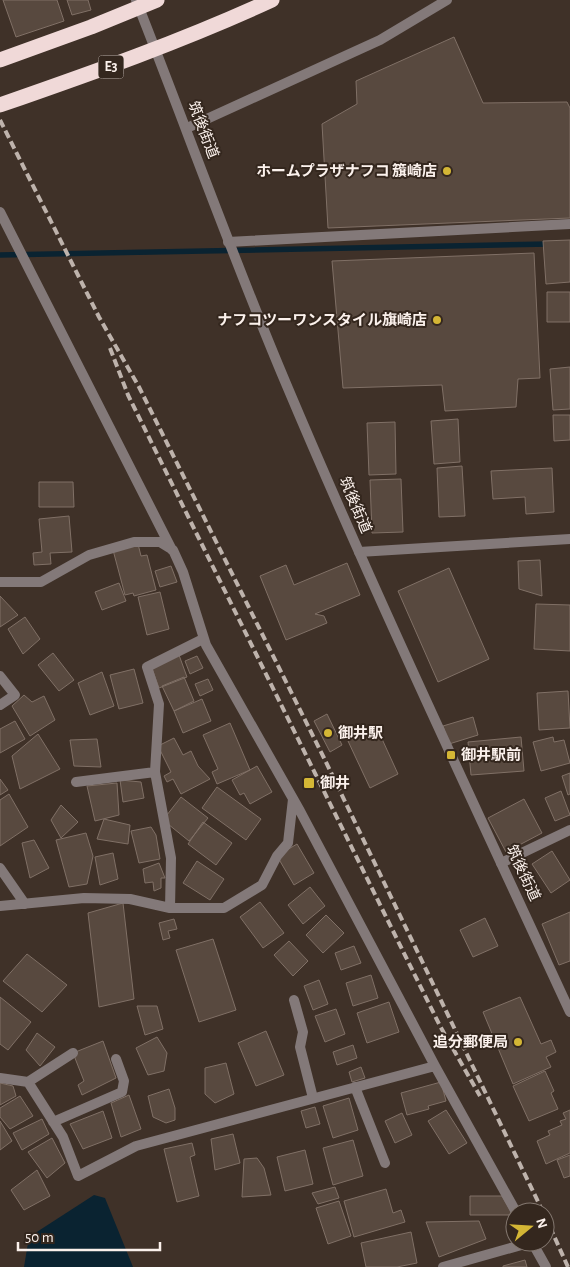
<svg xmlns="http://www.w3.org/2000/svg" width="570" height="1267" font-family="'Alegreya Sans','Noto Sans JP',sans-serif">
<rect width="100%" height="100%" fill="#3f3128"/>
<!-- water -->
<path fill="#0a2331" d="M94,1195L105,1198L133,1267H24L29,1237Z"/>
<g fill="none" stroke-linecap="round" stroke-linejoin="round">
<!-- stream -->
<path stroke="#0a2331" stroke-width="5.5" d="M0,255L550,244"/>
</g>
<!-- building -->
<path fill="#58493f" stroke="#807066" d="M3,0H57L64,21L16,37Z
M67,0H88L91,10L72,15Z
M454,37L483,103L567,102L570,108V218L328,228L322,124L357,104L356,81Z
M570,240V282L546,284L543,241Z
M534,253L540,378L518,379L516,407L445,411L442,385L343,388L332,261Z
M547,292H570V322H547Z
M570,367V409L553,410L550,369Z
M553,415H570V440L554,441Z
M458,419L460,462L434,464L431,421Z
M395,422L396,474L369,475L367,423Z
M462,466L465,516L439,517L437,468Z
M552,468L554,512L526,514L525,497L493,499L491,471Z
M401,479L403,532L372,533L370,480Z
M39,482H73L74,507H39Z
M69,516L72,552L50,553L51,564L34,565L33,553L42,552L39,519Z
M138,544L141,556L147,555L156,590L134,596L133,593L125,595L113,550Z
M540,560L542,596L519,589L518,561Z
M347,563L360,595L315,614L324,616L327,623L286,640L260,576L286,565L294,585Z
M171,566L177,582L160,587L155,571Z
M449,568L489,659L438,682L398,591Z
M119,583L126,601L102,610L95,592Z
M160,592L169,629L147,635L138,597Z
M0,596L18,615L0,627Z
M536,604L570,605V651L534,649Z
M25,617L40,639L23,654L8,629Z
M53,653L74,680L59,691L38,665Z
M179,655L187,677L159,688L151,666Z
M197,656L203,668L190,674L185,661Z
M134,669L143,703L119,709L110,675Z
M102,672L114,706L90,715L78,683Z
M184,677L194,701L174,711L162,686Z
M208,679L213,690L200,696L195,684Z
M568,691L570,728L539,730L537,693Z
M24,695L32,702L44,696L55,720L30,736L12,706Z
M202,699L211,721L183,733L174,711Z
M327,714L342,745L330,752L314,721Z
M473,717L478,735L449,744L443,726Z
M15,721L25,739L0,753V729Z
M230,723L250,770L217,784L212,772L218,769L203,735Z
M377,728L398,774L370,788L348,741Z
M38,734L60,769L20,789L12,756Z
M521,737L524,771L471,775L468,742Z
M553,737L554,742L564,740L570,763L541,771L533,742Z
M174,738L183,755L191,751L198,766L210,779L181,794L173,779L167,782L164,776L171,772L158,746Z
M97,739L101,767L74,766L70,740Z
M257,766L272,792L250,804L244,793L240,795L232,780Z
M570,773V794L568,795L562,776Z
M0,779L8,790L0,795Z
M120,780L141,782L144,798L123,802Z
M117,783L119,815L95,821L87,786Z
M217,787L261,819L246,840L202,808Z
M561,791L570,815L555,821L545,798Z
M9,794L28,827L0,846V800Z
M181,797L208,818L189,841L163,820Z
M524,799L542,833L506,852L488,818Z
M61,805L78,822L61,838L51,820Z
M104,819L130,825L128,844L97,839Z
M203,822L232,843L216,865L188,844Z
M151,827L156,835L160,859L139,863L131,831Z
M86,833L93,856L87,884L69,887L56,840Z
M34,840L49,868L30,878L22,843Z
M297,844L314,873L294,885L277,856Z
M552,851L570,880L551,893L532,864Z
M113,853L118,879L100,885L95,857Z
M197,861L224,879L210,900L183,883Z
M159,863L165,878H161V888L154,891L153,882L145,883L143,869Z
M310,887L325,906L303,924L288,905Z
M260,902L284,933L263,948L240,917Z
M123,903L134,999L99,1007L88,913Z
M570,912V961L559,965L542,924Z
M326,915L344,933L323,953L306,935Z
M485,918L498,946L473,957L460,930Z
M174,919L177,929L168,931L170,938L163,940L159,923Z
M213,939L236,1010L199,1022L176,950Z
M289,941L308,961L293,976L274,955Z
M354,946L361,963L341,970L335,953Z
M27,954L67,985L42,1012L3,981Z
M371,975L378,998L353,1006L346,983Z
M319,980L328,1004L313,1010L304,986Z
M0,997L31,1022L8,1050L0,1044Z
M520,997L541,1044L551,1040L556,1052L546,1057L551,1067L513,1084L483,1012Z
M389,1002L399,1032L367,1043L357,1013Z
M137,1006H157L163,1029L145,1035Z
M336,1009L345,1034L325,1042L315,1016Z
M266,1031L284,1075L256,1086L238,1043Z
M37,1033L55,1047L40,1066L26,1050Z
M157,1037L167,1053L164,1071L148,1075L136,1048Z
M103,1041L116,1078L82,1095L78,1085L84,1081L73,1053Z
M353,1045L357,1058L337,1065L333,1052Z
M226,1063L234,1094L215,1103L205,1094V1068Z
M361,1067L365,1078L352,1082L349,1072Z
M545,1071L554,1091L551,1093L558,1109L529,1121L513,1086Z
M441,1082L446,1101L428,1106L429,1109L407,1115L401,1093Z
M0,1083L13,1086L16,1096L0,1105Z
M169,1089L175,1108V1120L166,1123L153,1117L148,1096Z
M129,1095L141,1129L121,1137L111,1103Z
M20,1096L33,1116L10,1129L0,1117V1108Z
M349,1098L358,1130L333,1138L323,1106Z
M315,1107L320,1124L306,1128L301,1111Z
M446,1110L467,1143L449,1154L428,1121Z
M570,1110V1153L546,1164L537,1141L550,1135L548,1131L562,1125L560,1121L566,1119L563,1113Z
M103,1111L112,1138L83,1149L70,1124Z
M402,1113L412,1135L395,1143L385,1121Z
M42,1119L49,1134L22,1150L13,1133Z
M0,1121L12,1141L0,1150Z
M233,1134L240,1163L215,1170L211,1139Z
M52,1138L65,1163L47,1178L28,1152Z
M353,1140L363,1176L333,1185L323,1148Z
M192,1143L195,1155L190,1157L199,1196L177,1202L164,1149Z
M305,1150L313,1184L285,1191L277,1157Z
M570,1155V1176L564,1178L557,1160Z
M257,1158L264,1168L271,1195L242,1197L244,1159Z
M37,1170L50,1196L24,1210L11,1190Z
M335,1187L339,1198L318,1204L312,1193Z
M386,1189L393,1213L401,1210L405,1222L354,1237L344,1201Z
M470,1196H502L513,1215H470Z
M339,1201L351,1236L328,1244L316,1208Z
M479,1221L486,1239L439,1257L426,1222Z
M411,1232L417,1263L397,1267H366L361,1243Z
M525,1260L527,1267H503V1266Z"/>
<g fill="none" stroke-linecap="round" stroke-linejoin="round">
<!-- minor -->
<path stroke="#837979" stroke-width="10" d="M187,128L380,40L447,0
M0,212L172,550
M228,242L570,224
M359,552L570,539
M0,582H41L89,555L134,542H160L173,550L183,572L206,645L300,811L435,1066L516,1212
M0,676L15,695L0,705
M155,772L159,704L147,667L203,639
M76,782L155,772L171,858L170,908
M501,863L570,830
M0,868L25,904
M0,906L84,898L130,899L170,908H224L262,885L277,856L288,843L293,799
M294,1000L303,1032L300,1047L313,1098
M0,1078L28,1082L63,1137L78,1176L136,1146L435,1066
M28,1082L73,1053
M355,1087L385,1163
M53,1122L122,1092L124,1081L116,1059
M532,1242L546,1267
M443,1267L532,1242"/>
<!-- tertiary -->
<path stroke="#837979" stroke-width="10" d="M136,0C187,129 233,259 287,386C376,597 474,804 570,1012"/>
<!-- motorway -->
<path stroke="#f0d9d8" stroke-width="15" d="M0,60L91,27L157,0
M0,105C92,73 183,41 272,0"/>
<!-- rail -->
<path stroke="#beb3ac" stroke-width="4" stroke-dasharray="8 4" stroke-linecap="butt" d="M0,120L99,317L139,387L324,758L543,1212
M110,348L128,395L440,1026L480,1096
M545,1216L568,1267"/>
</g>
<!-- markers -->
<g fill="#d4b635" stroke="#34271e" stroke-width="2">
<circle cx="447" cy="171" r="5"/>
<circle cx="437" cy="320" r="5"/>
<circle cx="328" cy="733" r="5"/>
<rect x="446" y="750" width="10" height="10" rx="2.5"/>
<rect x="303" y="777" width="12" height="12" rx="2.5"/>
<circle cx="518" cy="1042" r="5"/>
</g>
<g text-anchor="middle" dominant-baseline="central" stroke-width="4" stroke-linejoin="round" paint-order="stroke">
<!-- shield labels -->
<rect fill="#34271e" stroke="#bfb4ae" stroke-width="1" x="98.5" y="55.5" width="25" height="23" rx="4"/>
<g font-size="14" font-weight="bold" fill="#fbf1ec">
<text x="111" y="67">E3</text>
</g>
<!-- street labels -->
<g font-size="15" fill="#fbf1ec" stroke="#34271e">
<text transform="translate(203 130) rotate(69)">筑後街道</text>
<text transform="translate(355 505) rotate(67)">筑後街道</text>
<text transform="translate(523 873) rotate(65)">筑後街道</text>
</g>
<!-- poi labels -->
<g font-size="15" font-weight="bold" fill="#fbf1ec" stroke="#34271e" text-anchor="end">
<text x="437" y="171">ホームプラザナフコ 籏崎店</text>
<text x="427" y="320">ナフコツーワンスタイル旗崎店</text>
<text x="338" y="733" text-anchor="start">御井駅</text>
<text x="461" y="755" text-anchor="start">御井駅前</text>
<text x="320" y="783" text-anchor="start">御井</text>
<text x="508" y="1042">追分郵便局</text>
</g>
</g>
<!-- north arrow -->
<g transform="translate(530 1227) rotate(72)"><circle r="24" fill="#34271e" stroke="#847870"/>
<path d="M0-4L9 19L0 12L-9 19Z" fill="#d4b635"/>
<text y="-8" font-size="14" font-weight="bold" text-anchor="middle" fill="#fbf1ec">N</text>
</g>
<!-- scale -->
<path d="M18 1242v8h142v-8" fill="none" stroke="#fbf1ec" stroke-width="2.5"/>
<text x="25" y="1242" font-size="15" fill="#fbf1ec" stroke="#34271e" stroke-width="4" paint-order="stroke">50 m</text>
</svg>
